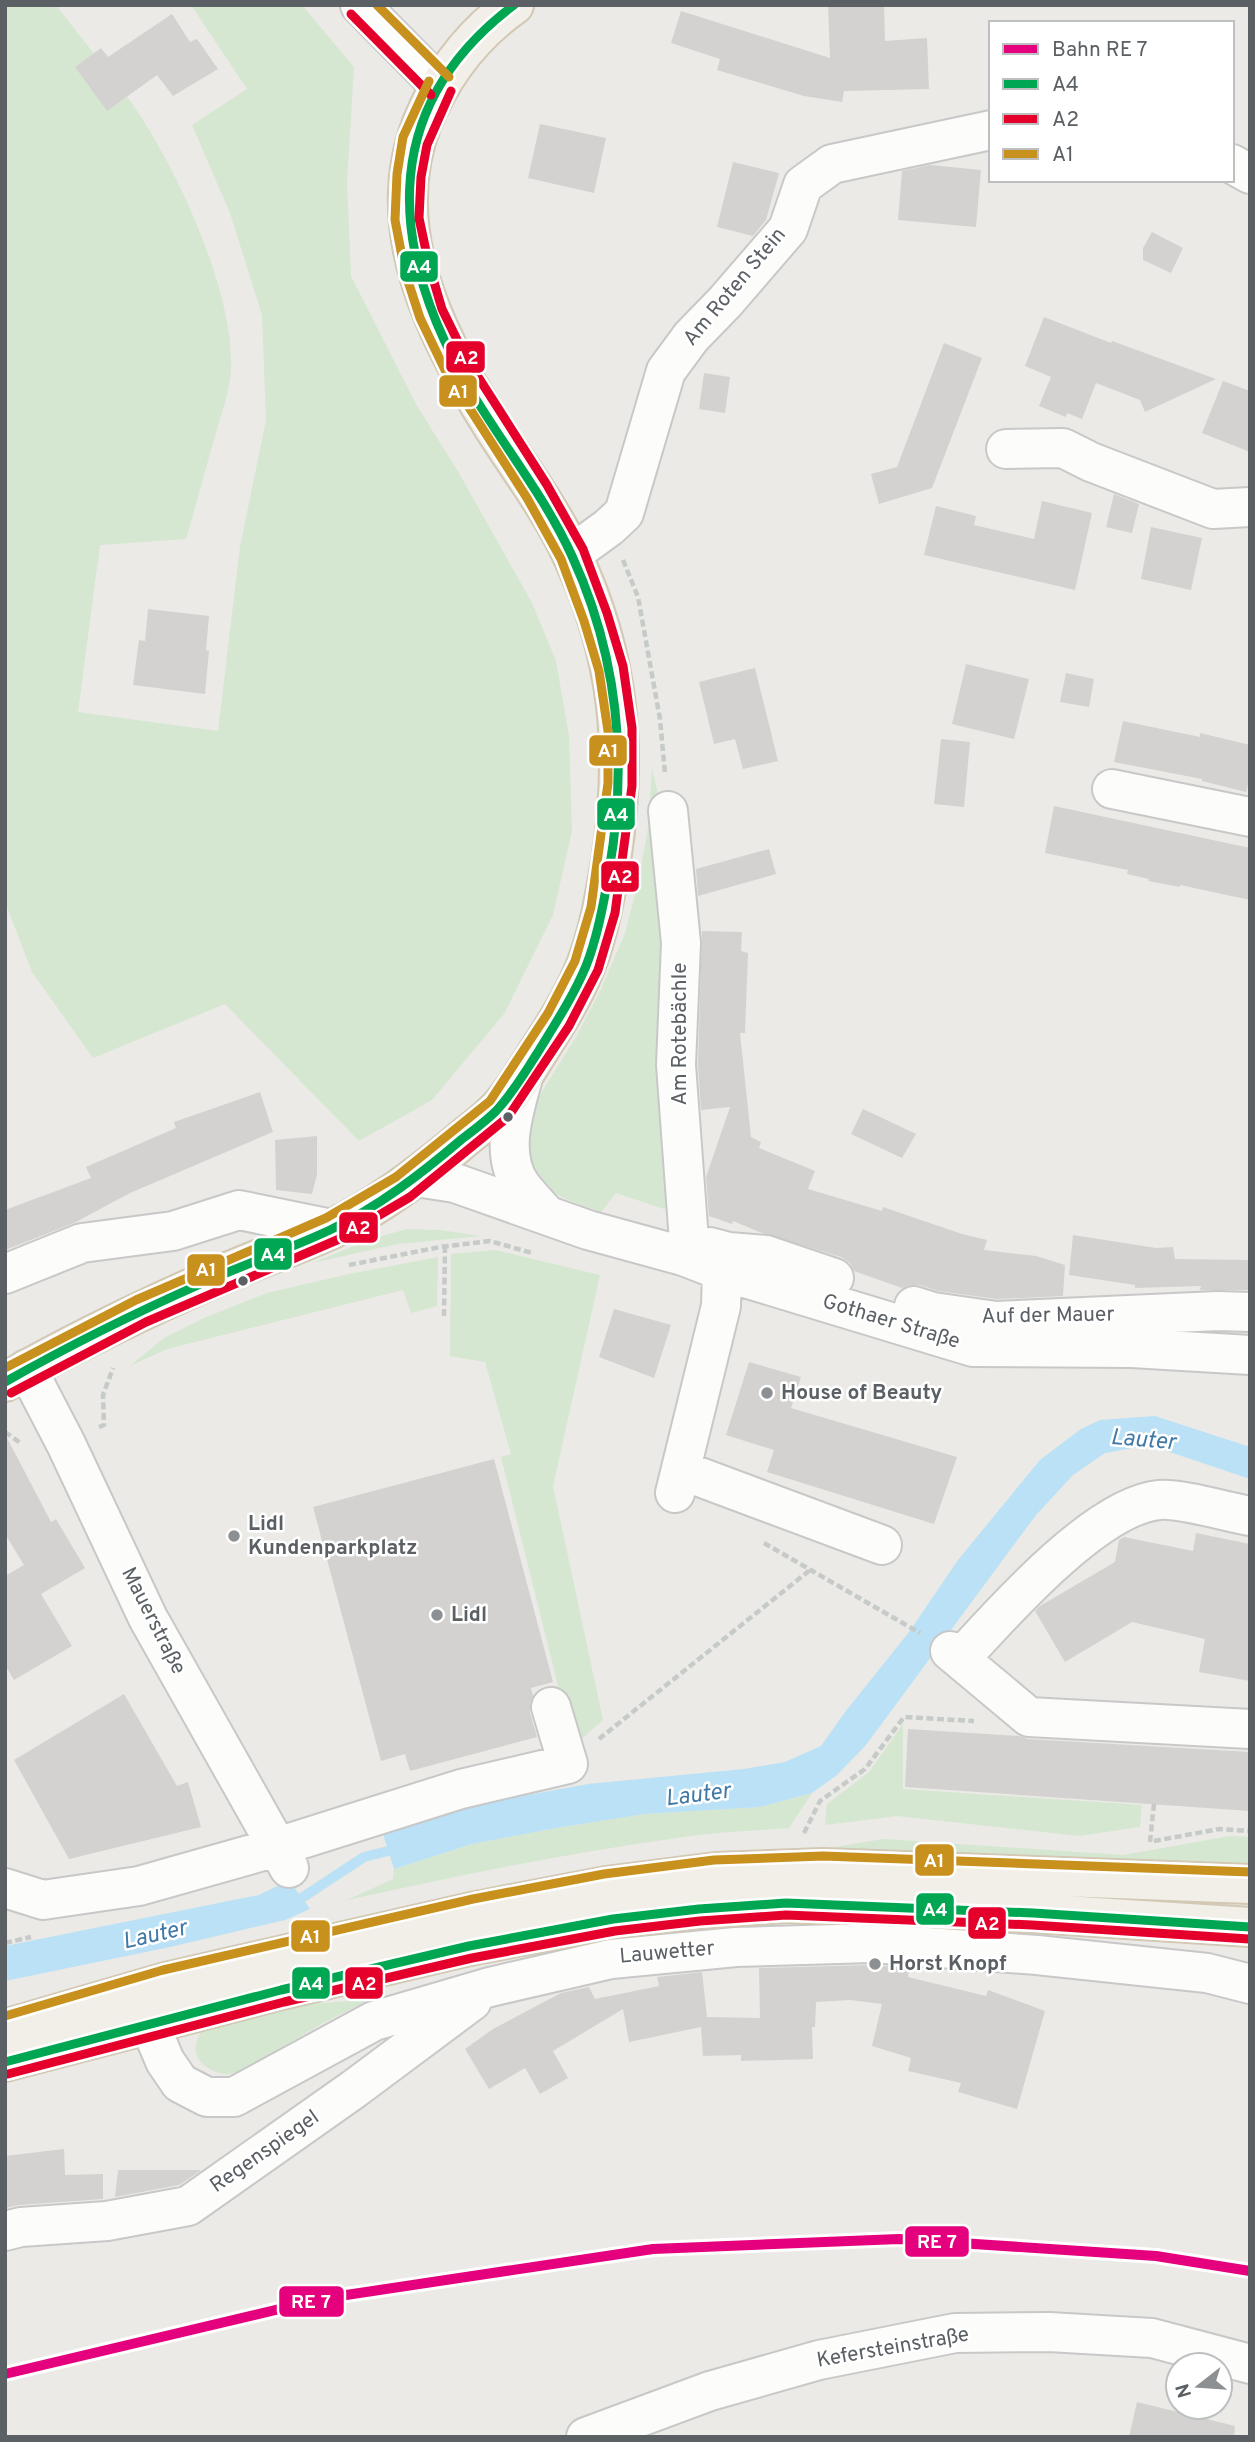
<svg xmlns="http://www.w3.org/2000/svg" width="1255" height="2442" font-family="Overpass,sans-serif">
<rect width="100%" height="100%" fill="#ebeae6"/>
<!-- green -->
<path fill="#d5e7d1" d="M5,5H56C81,38 107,69 131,102C176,166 234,290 231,369C230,391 221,415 215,436C205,471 196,505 186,539L100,545L78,712L218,731L240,547L266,420L262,315L230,213L192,125L247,89L191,5H302L354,67L347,183L351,276L417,406L459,473L532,603L556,661L569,736L572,831L553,915L504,1014L432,1100L359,1141L225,1004L93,1058L32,972L5,902Z
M652,769L662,810L672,1205L664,1209L616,1193L601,1212C564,1199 548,1195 525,1163L533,1106L576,1037L601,989L625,933L639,879L648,828Z
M407,1229L440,1230L481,1236L398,1244L312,1263L371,1239Z
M495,1250L600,1275L553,1486L603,1720L573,1746L501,1457L511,1454L485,1362L450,1356L451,1254Z
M438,1257L437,1306L411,1313L403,1290L167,1349L130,1366L164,1338L204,1318L267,1293L349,1274Z
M903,1724V1789L1142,1805L1140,1827L1079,1836L897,1816L825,1825L827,1804L869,1772Z
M812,1793L789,1828C752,1831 714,1832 677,1838C566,1853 457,1876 347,1900L393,1879L394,1869L472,1844L556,1828L645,1814L760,1807Z
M1230,1836L1250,1837V1864L806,1852L883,1839L1123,1855Z
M372,1999C346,2011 320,2024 296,2039C277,2049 249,2071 228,2074C219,2075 205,2068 200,2061C191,2049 198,2037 204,2026L309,2001L325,2003Z"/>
<!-- water -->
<path fill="#bae1f5" d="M1155,1416L1250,1447V1479L1149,1445L1105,1453L1073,1475L1036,1515L866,1745L837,1775L812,1793L760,1807L645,1814L556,1828L472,1844L394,1869L383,1834L461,1807L588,1784L744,1769L785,1762L821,1746L845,1712L909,1632L958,1560L1040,1460L1081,1429L1100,1420Z
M289,1880L310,1909L285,1920L170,1947L5,1981V1946L259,1895Z"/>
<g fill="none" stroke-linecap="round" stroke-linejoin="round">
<!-- stream -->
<path stroke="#bae1f5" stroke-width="10" d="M291,1905L364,1857L400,1848"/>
</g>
<!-- building -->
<path fill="#d3d2d0" d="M828,5H884L885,41L927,38L929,89L844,91L842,102L804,96L717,70L720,59L671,43L681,11L830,58Z
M172,14L190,42L197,39L218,69L173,96L157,75L107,111L75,67L101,48L108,57Z
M540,124L606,138L594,193L528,178Z
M733,162L779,173L766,220L753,236L717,227Z
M930,165L981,170L976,227L898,220L902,171Z
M1152,232L1183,248L1171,273L1143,260V248Z
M1044,317L1111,343L1112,341L1216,379L1145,412L1140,400L1096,383L1082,419L1067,413L1066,417L1039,406L1051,377L1025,366Z
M944,343L982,358L932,488L879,504L871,474L897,467Z
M704,373L730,377L725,413L699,409Z
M1223,381L1250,391V452L1202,433Z
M1114,494L1139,504L1132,533L1106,527Z
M1042,501L1092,513L1075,590L924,555L936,506L976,516L974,525L1034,539Z
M1151,527L1202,538L1191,590L1141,579Z
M148,609L209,616L206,650L209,651L205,694L133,685L139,640L145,641Z
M966,664L1029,679L1014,739L952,724Z
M755,668L778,761L743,769L735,739L714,744L699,682Z
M1066,673L1094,679L1089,707L1060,702Z
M1123,721L1200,737V733L1250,745V777L1246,792L1202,781V779L1114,762Z
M941,739L970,742L964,807L934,804Z
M1054,806L1250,848V900L1180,885V887L1148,881L1149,879L1127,874L1128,870L1045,853Z
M769,849L776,874L698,896L696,869Z
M702,931L742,932L741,951L748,953L745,1033H740L751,1137L761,1142L759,1148L815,1171L808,1189L882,1211L883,1207L962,1234L987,1240L984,1250L1036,1256L1065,1265L1063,1296L997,1299L938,1291L920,1285H910L902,1288L854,1271L850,1263L841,1257L762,1233L733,1221L732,1224L709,1216L706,1177L730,1107L701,1110L698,1065Z
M260,1092L273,1132L130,1193L74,1223L5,1250V1210L91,1178L86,1167L176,1128L174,1122Z
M863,1109L916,1134L902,1158L851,1134Z
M317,1136V1175L312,1194L276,1190L275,1140Z
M1073,1235L1156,1248L1173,1247L1175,1259L1250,1260V1290H1200L1201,1286L1135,1288V1285L1069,1275Z
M614,1309L671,1325L654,1378L599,1357Z
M749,1362L801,1377L791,1408L957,1457L934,1524L767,1472L774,1450L726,1435Z
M5,1434L51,1522L56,1519L85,1568L41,1594L72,1646L14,1680L5,1665V1576L24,1565L5,1534Z
M494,1459L553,1682L531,1688L533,1696L530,1703V1713L537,1737L410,1771L405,1754L381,1761L313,1507Z
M1196,1533L1250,1544V1681L1199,1672L1205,1639L1132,1622L1065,1662L1035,1611L1040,1606L1115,1562L1119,1540L1124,1537L1193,1551Z
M124,1694L177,1786L188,1782L201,1827L69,1859L14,1760Z
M908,1729L1019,1736L1028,1739L1250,1752V1811L905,1787Z
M871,1965L909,1968L908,1977L986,1996L988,1990L1045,2011L1017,2109L958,2092L961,2083L908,2071L911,2058L872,2046L882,2004L850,2000L816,2002L815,2027H812L813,2059L741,2061V2055L703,2056L701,2027L629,2042L623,2009L553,2051L568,2078L540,2094L525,2068L489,2089L465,2049L493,2029L561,1993L589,1987L595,1999L659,1986L657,1977L702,1972L707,2017L760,2018L759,1968Z
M64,2149L65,2175L103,2174V2199L19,2205L5,2208V2156Z
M118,2170H200V2171L179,2185L115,2197Z
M1137,2402L1235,2426L1234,2437H1129Z"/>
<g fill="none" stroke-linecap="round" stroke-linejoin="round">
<!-- minor casing -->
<g stroke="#c8c8c8" stroke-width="42">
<path id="minor" d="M360,5L440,86
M1232,164L1250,174
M1006,449L1063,448L1091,462L1213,509L1250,507
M572,554L609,527L624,513L666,371L691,337L725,302L788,229L803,185L832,164L991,130
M1112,789L1250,817
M668,811L681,943L676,1065L689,1241L683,1256
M524,1074C515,1108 499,1151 520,1184C527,1194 537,1204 545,1213
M416,1177L455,1183L588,1230L683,1256L722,1271L973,1347L1132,1348L1250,1355
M710,1247L729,1252L766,1255L834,1278
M5,1274L82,1243L173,1231L239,1210L332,1229
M914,1306L933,1312L996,1321L1218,1311L1250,1312
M27,1369L66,1444L148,1618L289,1868
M681,1470L882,1545
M675,1493L721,1306L722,1271
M950,1651L1029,1717L1250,1729
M960,1659C1002,1613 1096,1506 1159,1500C1179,1498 1228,1512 1250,1516
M5,1888L43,1900L139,1886L277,1847L461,1789L568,1764L551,1707
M149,2023L165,2061L180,2083L207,2097H234L374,2021L490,1987L611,1959L736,1947L871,1943L1037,1955L1207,1973L1250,1984
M5,2231L21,2227L107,2221L188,2206L354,2089L472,2001
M586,2437L710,2391L819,2360L955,2333L1049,2332L1152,2338L1250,2364"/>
</g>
<!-- major casing -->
<g stroke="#d2c8b4" stroke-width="42">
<path id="major" d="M5,1382C78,1340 154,1304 230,1271C263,1257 297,1245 330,1230C376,1208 417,1177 456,1145C469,1133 485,1123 497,1110C513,1094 526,1071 538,1052C556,1024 574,996 586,965C599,932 605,896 611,861C628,751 620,657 572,555C551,509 519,468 492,425C436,337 381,229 422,123C442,74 471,35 514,5
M5,2029L166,1982L476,1911L606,1886L716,1872L823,1868L1250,1884
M5,2062L281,1990L469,1946L613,1919L699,1909L786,1903L1033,1913L1250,1927"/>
</g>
<!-- path -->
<path stroke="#c6cac8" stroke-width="4.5" stroke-dasharray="7 3.5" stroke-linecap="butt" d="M623,560L638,597L660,719L665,774
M349,1265L440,1247L490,1241L532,1253
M444,1316L445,1246
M99,1427L104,1425L103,1395L113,1368
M5,1432L22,1444
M764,1543L920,1633
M599,1739L810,1570
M804,1833L820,1801L865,1769L904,1717L974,1721
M1154,1841L1219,1829L1250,1831
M1150,1842L1154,1804
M5,1943L31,1937"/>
<!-- minor -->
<use href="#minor" stroke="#fcfcfb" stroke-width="38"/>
<!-- major -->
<use href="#major" stroke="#f2efe8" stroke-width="38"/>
<!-- bus-1 casing -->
<g stroke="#fff" stroke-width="14">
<path id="bus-1" d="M5,1382C70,1345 137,1312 205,1282C246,1264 289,1249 330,1230C378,1207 421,1174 462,1139C474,1130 486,1121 496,1111C513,1093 525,1072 538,1052C555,1024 573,997 586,966C598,936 604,903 609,871C628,763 618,656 572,556C546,499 506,449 474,396C391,258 372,112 514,5
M5,2062L281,1990L469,1946L613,1919L699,1909L786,1903L1033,1913L1250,1927"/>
</g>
<!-- bus-2 casing -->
<g stroke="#fff" stroke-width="14">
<path id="bus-2" d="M351,14L431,95
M11,1393L146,1322L337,1240L410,1197L508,1117L569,1026L598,970L615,913L632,786V728L623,666L607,613L583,549L547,485L466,358L442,309L429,265L419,218L421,177L427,145L451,91
M8,2074L284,2002L472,1958L615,1931L700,1921L786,1915L1032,1925L1249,1939"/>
</g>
<!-- bus-3 casing -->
<g stroke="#fff" stroke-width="14">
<path id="bus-3" d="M377,5L449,77
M5,1368L136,1300L326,1218L396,1177L490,1101L548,1013L575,961L591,907L608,783V731L599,671L584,621L561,559L527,498L445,370L420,318L405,272L395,220L397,174L403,137L429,81
M5,2016L163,1970L473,1899L604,1874L714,1860L823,1856L1250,1872"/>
</g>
<!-- bus-1 -->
<use href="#bus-1" stroke="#00a651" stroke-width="9"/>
<!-- bus-2 -->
<use href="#bus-2" stroke="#e4002b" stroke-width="9"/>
<!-- bus-3 -->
<use href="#bus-3" stroke="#c8911e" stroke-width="9"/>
<!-- rail-1 casing -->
<g stroke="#fff" stroke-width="16">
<path id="rail-1" d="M5,2374L326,2298L653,2249L899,2239L1156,2256L1250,2271"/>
</g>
<!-- rail-1 -->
<use href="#rail-1" stroke="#e5007d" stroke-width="10"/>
</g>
<!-- markers -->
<g fill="#5b6064" stroke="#fff" stroke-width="2.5">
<circle cx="508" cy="1117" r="6"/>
<circle cx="243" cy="1281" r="6"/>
</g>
<g fill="#8d9092" stroke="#fff" stroke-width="2.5">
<circle cx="767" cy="1393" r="7"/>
<circle cx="234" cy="1536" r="7"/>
<circle cx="437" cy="1615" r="7"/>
<circle cx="875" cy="1964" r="7"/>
</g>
<g text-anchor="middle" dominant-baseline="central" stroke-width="5" stroke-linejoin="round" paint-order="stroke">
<!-- street labels -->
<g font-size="21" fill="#5b6064" stroke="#fff">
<text transform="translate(735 287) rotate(-50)">Am Roten Stein</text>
<text transform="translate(680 1034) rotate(-90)">Am Rotebächle</text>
<text transform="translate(1048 1316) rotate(-1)">Auf der Mauer</text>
<text transform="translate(891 1322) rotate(17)">Gothaer Straße</text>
<text transform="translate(153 1621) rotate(63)">Mauerstraße</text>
<text transform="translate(667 1953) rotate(-5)">Lauwetter</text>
<text transform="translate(265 2152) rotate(-35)">Regenspiegel</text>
<text transform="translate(893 2348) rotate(-10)">Kefersteinstraße</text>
</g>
<!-- poi labels -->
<g font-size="21" font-weight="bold" fill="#5b6064" stroke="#fff" text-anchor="start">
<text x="781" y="1393">House of Beauty</text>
<text x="248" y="1524">Lidl<tspan x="248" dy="24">Kundenparkplatz</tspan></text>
<text x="451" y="1615">Lidl</text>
<text x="889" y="1964">Horst Knopf</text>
</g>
<!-- water labels -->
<g font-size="23" font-style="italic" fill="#4079a5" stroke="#fff">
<text transform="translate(1143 1441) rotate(5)">Lauter</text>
<text transform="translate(698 1796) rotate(-7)">Lauter</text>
<text transform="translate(155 1936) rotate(-13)">Lauter</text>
</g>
</g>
<g stroke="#fff" stroke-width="2.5">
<rect x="399" y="250" width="40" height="33" rx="7" fill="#00a651"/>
<rect x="445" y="340" width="41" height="34" rx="7" fill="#e4002b"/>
<rect x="438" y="374" width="40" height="34" rx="7" fill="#c8911e"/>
<rect x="588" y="734" width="40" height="33" rx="7" fill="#c8911e"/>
<rect x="596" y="797" width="40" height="34" rx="7" fill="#00a651"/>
<rect x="600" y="860" width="40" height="33" rx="7" fill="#e4002b"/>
<rect x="338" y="1211" width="41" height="33" rx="7" fill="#e4002b"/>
<rect x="253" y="1237" width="40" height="34" rx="7" fill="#00a651"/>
<rect x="186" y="1253" width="40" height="34" rx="7" fill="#c8911e"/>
<rect x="914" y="1843" width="41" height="34" rx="7" fill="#c8911e"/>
<rect x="915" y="1892" width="40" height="34" rx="7" fill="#00a651"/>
<rect x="967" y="1906" width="40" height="34" rx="7" fill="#e4002b"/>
<rect x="290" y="1919" width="41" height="34" rx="7" fill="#c8911e"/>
<rect x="291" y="1966" width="40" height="34" rx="7" fill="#00a651"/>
<rect x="344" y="1966" width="40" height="34" rx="7" fill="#e4002b"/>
<rect x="904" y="2225" width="66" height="33" rx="7" fill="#e5007d"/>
<rect x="278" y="2285" width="67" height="33" rx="7" fill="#e5007d"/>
</g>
<g font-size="19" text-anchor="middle" font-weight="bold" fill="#fff">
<text x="419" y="273">A4</text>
<text x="466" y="364">A2</text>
<text x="458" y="398">A1</text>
<text x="608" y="757">A1</text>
<text x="616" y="821">A4</text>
<text x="620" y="883">A2</text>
<text x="358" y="1234">A2</text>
<text x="273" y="1261">A4</text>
<text x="206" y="1276">A1</text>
<text x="934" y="1867">A1</text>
<text x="935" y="1916">A4</text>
<text x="987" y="1930">A2</text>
<text x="310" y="1943">A1</text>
<text x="311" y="1990">A4</text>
<text x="364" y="1990">A2</text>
<text x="937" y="2248">RE 7</text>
<text x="311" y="2308">RE 7</text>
</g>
<!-- border -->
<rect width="1255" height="2442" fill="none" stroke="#5b6064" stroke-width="14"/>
<!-- legend -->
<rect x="989" y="21" width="245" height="161" fill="#ffffff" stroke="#bdbfc1" stroke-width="2"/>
<rect x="1003" y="44" width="35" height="10" fill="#e5007d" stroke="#bdbfc1" stroke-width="2"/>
<text x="1052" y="56" font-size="21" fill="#5b6064">Bahn RE 7</text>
<rect x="1003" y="79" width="35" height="10" fill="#00a651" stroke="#bdbfc1" stroke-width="2"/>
<text x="1052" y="91" font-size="21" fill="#5b6064">A4</text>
<rect x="1003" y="114" width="35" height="10" fill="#e4002b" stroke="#bdbfc1" stroke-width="2"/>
<text x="1052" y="126" font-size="21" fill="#5b6064">A2</text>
<rect x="1003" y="149" width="35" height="10" fill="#c8911e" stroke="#bdbfc1" stroke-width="2"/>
<text x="1052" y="161" font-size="21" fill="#5b6064">A1</text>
<!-- north arrow -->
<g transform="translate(1199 2386) rotate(253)"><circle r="33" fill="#ffffff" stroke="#bdbfc1" stroke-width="2"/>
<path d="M0-5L12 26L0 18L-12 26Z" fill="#8d9092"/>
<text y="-10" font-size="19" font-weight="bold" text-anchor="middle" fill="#5b6064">N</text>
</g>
</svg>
